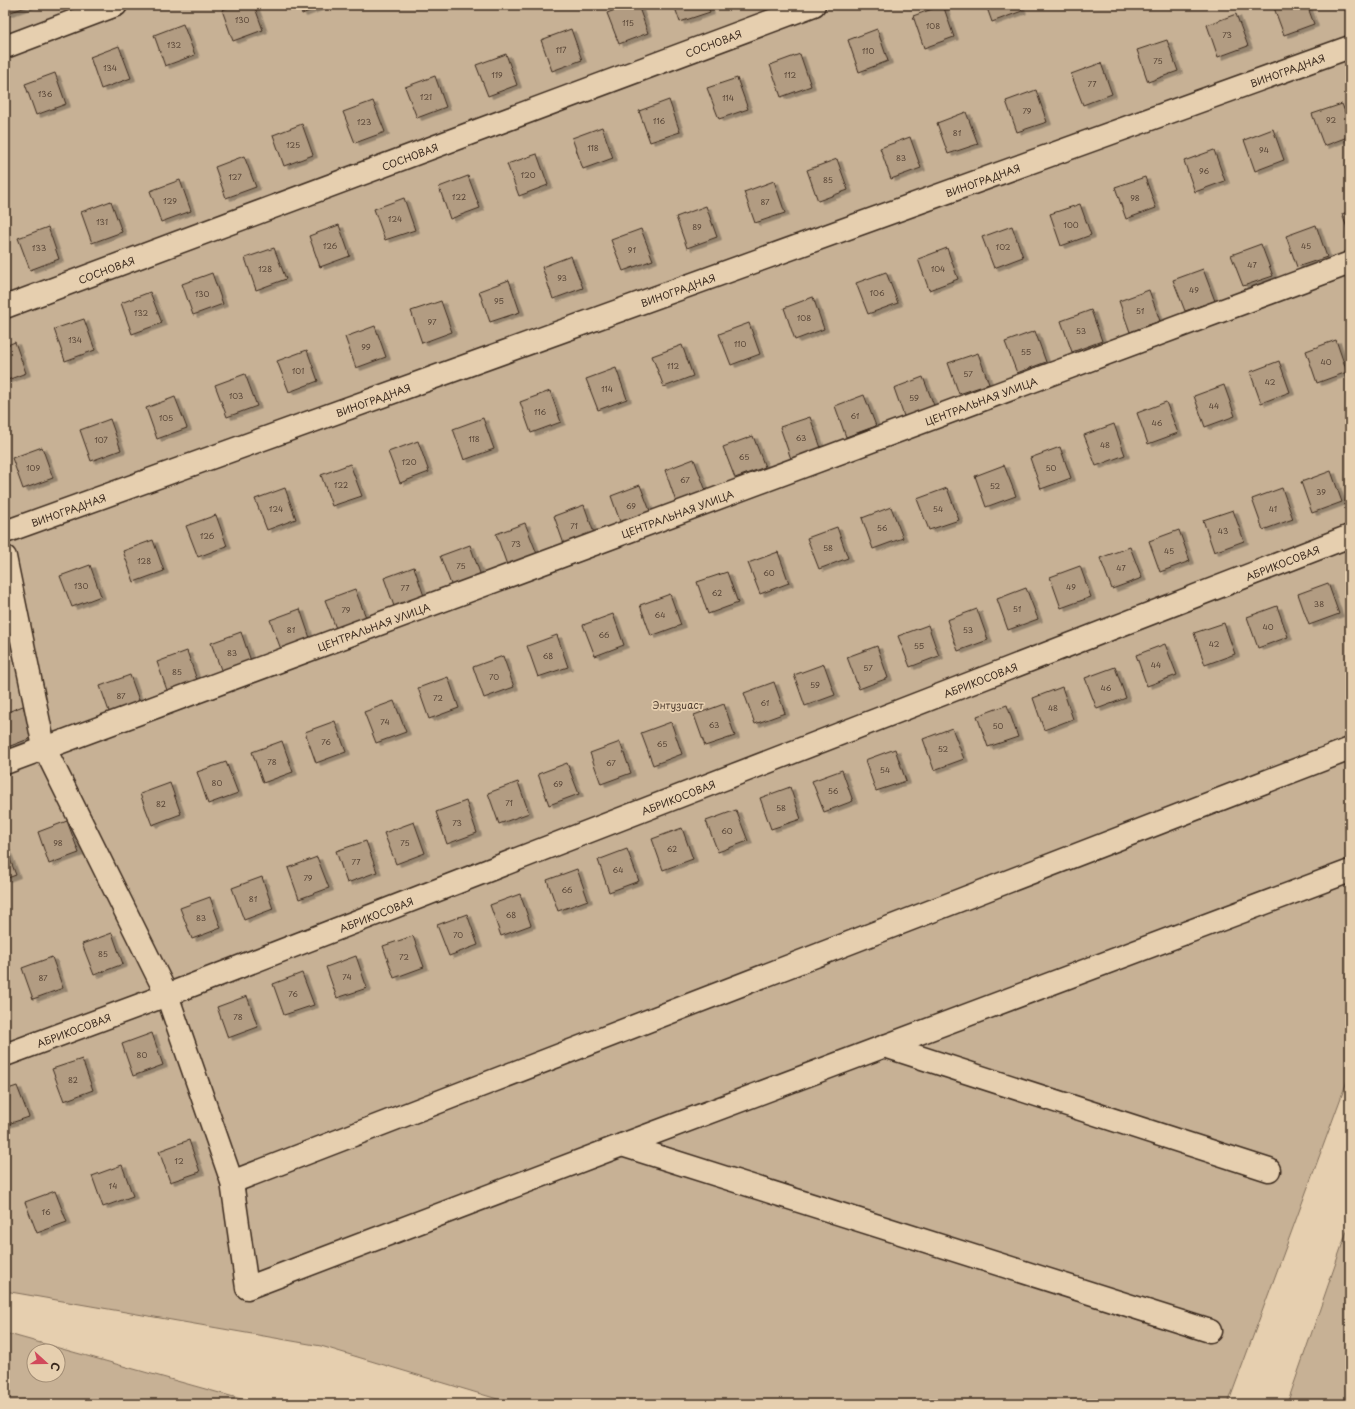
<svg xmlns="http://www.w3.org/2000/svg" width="1355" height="1409" font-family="'Playpen Sans',sans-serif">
<defs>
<filter id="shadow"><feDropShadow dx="4.5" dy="2.5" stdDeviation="0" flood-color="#0004"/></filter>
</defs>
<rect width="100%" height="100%" fill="#e6cfaf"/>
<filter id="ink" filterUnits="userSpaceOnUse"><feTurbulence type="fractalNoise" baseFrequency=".025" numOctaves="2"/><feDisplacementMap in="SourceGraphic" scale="8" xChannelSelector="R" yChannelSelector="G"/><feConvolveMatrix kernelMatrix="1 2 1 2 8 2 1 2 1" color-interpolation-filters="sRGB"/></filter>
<g filter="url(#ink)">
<!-- green -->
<path fill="#c7b195" stroke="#816e5a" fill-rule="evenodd" d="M5,5H1350V1073L1228,1404H514L321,1346L5,1291Z
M1350,1222V1404H1287Z
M5,1333L259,1404H5ZM34,1351H58V1375H34Z"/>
<!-- building -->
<path fill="#b29c82" stroke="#3b2a1e" filter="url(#shadow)" d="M5,5H28L29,6L5,14Z
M235,5H254L263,30L233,41L222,10Z
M298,5H325L302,14Z
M628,5H638L648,33L619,44L607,13Z
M674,5H707L710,12L680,22Z
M943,5L954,37L924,48L913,16Z
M986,5H1019L1022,11L992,22Z
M1273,5H1307L1314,24L1284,35Z
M1236,14L1248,46L1218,57L1207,25Z
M183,24L195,55L165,66L154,35Z
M571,29L582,60L552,71L541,40Z
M877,29L888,61L859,72L848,40Z
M1167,40L1178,71L1148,82L1137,50Z
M119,46L131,78L101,89L90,57Z
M506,54L517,85L488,96L476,65Z
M800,54L811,86L781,97L770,65Z
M1101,63L1112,94L1083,105L1071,74Z
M55,73L66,104L36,115L25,84Z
M435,76L446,107L417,118L405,87Z
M737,78L748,109L719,119L707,88Z
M1036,90L1047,122L1017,132L1006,101Z
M669,100L680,132L650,142L639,111Z
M373,101L385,132L355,143L343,112Z
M1342,104L1350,125V136L1324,146L1312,114Z
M966,112L978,144L948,154L937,123Z
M302,124L313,155L284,166L273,135Z
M602,127L613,158L583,169L572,138Z
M1273,129L1284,160L1255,171L1244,140Z
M910,137L921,168L891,179L880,148Z
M1214,150L1225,181L1195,192L1184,161Z
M537,154L548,185L519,196L507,164Z
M244,156L256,187L226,198L215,167Z
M837,159L848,190L818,201L807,170Z
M468,176L480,208L450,219L439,187Z
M1145,177L1156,208L1126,219L1115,187Z
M180,180L191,211L161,222L150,191Z
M774,181L785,213L755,223L744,192Z
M404,198L415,230L385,240L374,209Z
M111,201L122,232L92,243L81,212Z
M1080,204L1091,235L1061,246L1050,214Z
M706,206L717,237L687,248L676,217Z
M1350,211V236L1342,214Z
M339,225L350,256L320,267L309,236Z
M1316,225L1327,257L1297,267L1286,236Z
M1012,226L1023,257L994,268L982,237Z
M48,227L59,259L30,270L18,238Z
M641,229L653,260L623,271L611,240Z
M1261,244L1273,276L1243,286L1231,255Z
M274,248L286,279L256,290L245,258Z
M947,248L958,279L929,290L918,259Z
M571,256L583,288L553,299L542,267Z
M1203,269L1215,301L1185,311L1173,280Z
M886,272L898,303L868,314L856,283Z
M212,273L223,304L193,315L182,284Z
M509,280L520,312L490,322L479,291Z
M1149,290L1160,321L1130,332L1119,301Z
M150,292L162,323L132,334L121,303Z
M813,297L824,329L795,340L784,308Z
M441,301L452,332L422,343L411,311Z
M1091,310L1102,341L1072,352L1061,321Z
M84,319L95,350L65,361L54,329Z
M749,323L760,354L731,365L719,334Z
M375,326L386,357L356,368L345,337Z
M1035,331L1046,362L1017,373L1005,342Z
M1336,340L1347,372L1317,383L1306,351Z
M15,342L26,373L5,381V346Z
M682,345L693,376L664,387L652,356Z
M307,350L318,381L289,392L277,361Z
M978,353L989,384L959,394L948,363Z
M1279,361L1290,392L1261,403L1250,372Z
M616,368L627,399L598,410L586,379Z
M245,374L257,406L227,417L215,385Z
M923,377L935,408L905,419L894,388Z
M1224,385L1235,416L1205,427L1194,396Z
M550,391L561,422L531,433L520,402Z
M864,395L876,426L846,437L835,406Z
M175,397L187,428L157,439L146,408Z
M1166,402L1178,433L1148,444L1137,413Z
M810,417L821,448L791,459L780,427Z
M483,418L494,449L464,460L453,429Z
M110,419L121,450L91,461L80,430Z
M1114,424L1125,455L1096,466L1084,435Z
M753,436L765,467L735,478L723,447Z
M418,441L429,472L400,483L388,452Z
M42,447L53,478L23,489L12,458Z
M1060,447L1071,478L1041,489L1030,458Z
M694,459L706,491L676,502L665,470Z
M350,464L362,496L332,506L321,475Z
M1004,465L1016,496L986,507L975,476Z
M1331,471L1342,502L1312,513L1301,482Z
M640,485L652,516L622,527L611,496Z
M285,488L296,519L267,530L255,499Z
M947,488L959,520L929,530L917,499Z
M1282,488L1293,519L1263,530L1252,499Z
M584,505L595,536L565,547L554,516Z
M891,507L903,538L873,549L862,518Z
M1233,510L1244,541L1214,552L1203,520Z
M216,515L227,546L198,557L186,526Z
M525,523L537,554L507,565L496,534Z
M837,527L848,558L819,569L807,538Z
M1179,530L1190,561L1160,572L1149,541Z
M153,540L164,571L134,582L123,551Z
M470,545L481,576L452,587L440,556Z
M1130,547L1142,578L1112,589L1100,558Z
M778,552L789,583L760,594L748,563Z
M90,565L101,596L72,607L60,576Z
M1080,566L1091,597L1061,608L1050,577Z
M414,567L425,599L395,609L384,578Z
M727,572L738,603L708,614L697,582Z
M1328,583L1339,614L1309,625L1298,594Z
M1026,588L1038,619L1008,630L997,599Z
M355,589L367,620L337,631L325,600Z
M670,594L681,625L651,636L640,605Z
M1277,606L1288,637L1258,648L1247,617Z
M300,609L311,641L282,652L270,620Z
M977,609L988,640L958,651L947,620Z
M613,614L624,645L595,656L583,625Z
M1224,623L1235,654L1205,665L1194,633Z
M928,625L939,656L910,667L898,636Z
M241,632L252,664L223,675L211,643Z
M557,635L568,667L538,677L527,646Z
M1165,644L1177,675L1147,686L1136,655Z
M877,646L888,678L859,689L847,657Z
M187,651L198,683L168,693L157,662Z
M503,656L514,687L484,698L473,667Z
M824,664L835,695L805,706L794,675Z
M1115,667L1126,698L1097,709L1085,678Z
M130,675L141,706L111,717L100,686Z
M448,677L459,708L429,719L418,688Z
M774,682L785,713L755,724L744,693Z
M1062,687L1073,719L1044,730L1033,698Z
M394,701L406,732L376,743L364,712Z
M724,704L735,736L705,746L694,715Z
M1007,705L1018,737L988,747L977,716Z
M23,706L34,737L5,748V713Z
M335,721L346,752L316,763L305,732Z
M671,722L682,754L653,765L641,733Z
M952,728L964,759L934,770L923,739Z
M282,741L293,772L263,783L252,752Z
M620,742L631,773L601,784L590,753Z
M895,749L906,781L876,791L865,760Z
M226,762L238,793L208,804L197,772Z
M567,763L579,794L549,805L538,774Z
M842,770L853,801L824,812L812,781Z
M518,782L529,813L499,824L488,793Z
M170,783L181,814L152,825L140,794Z
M790,787L801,819L771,829L760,798Z
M466,801L477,833L447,844L436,812Z
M736,810L748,841L718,852L706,821Z
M67,821L79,853L49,864L38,832Z
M414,822L425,853L396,864L384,833Z
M682,828L693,859L663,870L652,839Z
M366,841L377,872L347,883L336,851Z
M5,846L16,875L5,879Z
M627,849L639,881L609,892L598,860Z
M317,857L329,888L299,899L288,868Z
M577,869L588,900L558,911L547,880Z
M262,877L273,909L244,920L232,888Z
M520,894L531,925L501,936L490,905Z
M210,897L221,928L192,939L180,908Z
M467,914L478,945L449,956L437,925Z
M112,933L123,964L94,975L82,944Z
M413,936L424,967L394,978L383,946Z
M356,956L367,988L337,998L326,967Z
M52,957L63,988L33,999L22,968Z
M302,973L314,1005L284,1015L273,984Z
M247,996L258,1027L228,1038L217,1007Z
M152,1033L163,1065L133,1076L122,1044Z
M82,1059L93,1090L64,1101L52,1069Z
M17,1086L29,1117L5,1125V1090Z
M189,1140L200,1172L170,1182L159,1151Z
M122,1165L133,1196L103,1207L92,1176Z
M55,1191L67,1222L37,1233L25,1202Z"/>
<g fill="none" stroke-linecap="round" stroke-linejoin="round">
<!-- street casing -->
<g stroke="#3b2a1e" stroke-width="25">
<g id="street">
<path d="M5,47L116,5"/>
<path id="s1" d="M5,307L814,5"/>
<path id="s2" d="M5,532L1350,47"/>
<path d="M5,557L44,747L167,995L232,1182L247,1288L622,1145L1350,871"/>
<path id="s3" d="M5,763L1350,263"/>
<path d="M885,1046L1269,1170"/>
<path id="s4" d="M5,1055L167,995L1350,536"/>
<path d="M622,1145L1210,1331"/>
<path d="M232,1182L1350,749"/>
</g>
</g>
<!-- street -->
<use href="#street" stroke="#e6cfaf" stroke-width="22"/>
</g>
</g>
<g text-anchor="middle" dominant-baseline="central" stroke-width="3.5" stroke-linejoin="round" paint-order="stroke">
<!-- number labels -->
<g font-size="8" fill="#594637">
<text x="242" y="20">130</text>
<text x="628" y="23">115</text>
<text x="933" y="26">108</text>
<text x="1227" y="35">73</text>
<text x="174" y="45">132</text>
<text x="561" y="50">117</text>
<text x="868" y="51">110</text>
<text x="1158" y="61">75</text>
<text x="110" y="68">134</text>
<text x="497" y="75">119</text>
<text x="790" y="75">112</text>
<text x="1092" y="84">77</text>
<text x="45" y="94">136</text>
<text x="426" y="97">121</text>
<text x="728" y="98">114</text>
<text x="1027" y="111">79</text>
<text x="1331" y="120">92</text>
<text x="659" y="121">116</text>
<text x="364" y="122">123</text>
<text x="957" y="133">81</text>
<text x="293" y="145">125</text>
<text x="593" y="148">118</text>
<text x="1264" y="150">94</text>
<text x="901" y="158">83</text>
<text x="1204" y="171">96</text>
<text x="528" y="175">120</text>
<text x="235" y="177">127</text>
<text x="828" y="180">85</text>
<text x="459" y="197">122</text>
<text x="1135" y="198">98</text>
<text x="170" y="201">129</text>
<text x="765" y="202">87</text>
<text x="395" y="219">124</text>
<text x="102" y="222">131</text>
<text x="1071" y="225">100</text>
<text x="697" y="227">89</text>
<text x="330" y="246">126</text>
<text x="1306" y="246">45</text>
<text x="1003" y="247">102</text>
<text x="39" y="248">133</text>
<text x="632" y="250">91</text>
<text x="1252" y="265">47</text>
<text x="265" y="269">128</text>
<text x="938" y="269">104</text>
<text x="562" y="278">93</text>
<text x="1194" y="290">49</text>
<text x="877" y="293">106</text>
<text x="202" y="294">130</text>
<text x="499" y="301">95</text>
<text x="1140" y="311">51</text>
<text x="141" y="313">132</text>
<text x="804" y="318">108</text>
<text x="432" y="322">97</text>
<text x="1081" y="331">53</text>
<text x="75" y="340">134</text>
<text x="740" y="344">110</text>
<text x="366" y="347">99</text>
<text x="1026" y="352">55</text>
<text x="1326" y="362">40</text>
<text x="673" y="366">112</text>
<text x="298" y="371">101</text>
<text x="968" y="374">57</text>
<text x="1270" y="382">42</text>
<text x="607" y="389">114</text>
<text x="236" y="396">103</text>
<text x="914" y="398">59</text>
<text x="1214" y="406">44</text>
<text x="540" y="412">116</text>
<text x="855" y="416">61</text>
<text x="166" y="418">105</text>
<text x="1157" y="423">46</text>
<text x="801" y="438">63</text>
<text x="474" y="439">118</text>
<text x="101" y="440">107</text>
<text x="1105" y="445">48</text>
<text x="744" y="457">65</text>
<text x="409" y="462">120</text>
<text x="33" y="468">109</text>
<text x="1051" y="468">50</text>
<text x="685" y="480">67</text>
<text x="341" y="485">122</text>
<text x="995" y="486">52</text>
<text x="1321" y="492">39</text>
<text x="631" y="506">69</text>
<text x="276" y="509">124</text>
<text x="938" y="509">54</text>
<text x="1273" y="509">41</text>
<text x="574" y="526">71</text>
<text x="882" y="528">56</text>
<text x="1223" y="531">43</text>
<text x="207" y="536">126</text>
<text x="516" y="544">73</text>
<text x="828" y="548">58</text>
<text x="1169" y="551">45</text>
<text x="144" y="561">128</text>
<text x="461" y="566">75</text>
<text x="1121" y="568">47</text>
<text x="769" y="573">60</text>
<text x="81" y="586">130</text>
<text x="1071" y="587">49</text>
<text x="405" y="588">77</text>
<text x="717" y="593">62</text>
<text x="1319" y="604">38</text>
<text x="1017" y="609">51</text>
<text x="346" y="610">79</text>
<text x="660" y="615">64</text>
<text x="1268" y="627">40</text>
<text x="291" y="630">81</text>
<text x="968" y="630">53</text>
<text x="604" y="635">66</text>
<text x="1214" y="644">42</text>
<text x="919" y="646">55</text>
<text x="232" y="653">83</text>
<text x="548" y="656">68</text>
<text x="1156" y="665">44</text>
<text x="868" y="668">57</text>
<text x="177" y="672">85</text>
<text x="494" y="677">70</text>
<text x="815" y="685">59</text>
<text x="1106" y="688">46</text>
<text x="121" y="696">87</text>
<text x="438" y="698">72</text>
<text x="765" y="703">61</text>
<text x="1053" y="708">48</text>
<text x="385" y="722">74</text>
<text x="714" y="725">63</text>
<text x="998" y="726">50</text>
<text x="326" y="742">76</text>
<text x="662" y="744">65</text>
<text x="943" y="749">52</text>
<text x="272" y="762">78</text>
<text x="611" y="763">67</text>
<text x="885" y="770">54</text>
<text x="217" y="783">80</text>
<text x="558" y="784">69</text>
<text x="833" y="791">56</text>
<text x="509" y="803">71</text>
<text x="161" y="804">82</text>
<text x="781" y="808">58</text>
<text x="457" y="823">73</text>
<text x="727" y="831">60</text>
<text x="58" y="843">98</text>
<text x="405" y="843">75</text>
<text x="672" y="849">62</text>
<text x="356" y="862">77</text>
<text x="618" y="870">64</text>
<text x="308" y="878">79</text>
<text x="567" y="890">66</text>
<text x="253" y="899">81</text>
<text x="511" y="915">68</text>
<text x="201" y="918">83</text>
<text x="458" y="935">70</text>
<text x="103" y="954">85</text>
<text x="404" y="957">72</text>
<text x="347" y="977">74</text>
<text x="43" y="978">87</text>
<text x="293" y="994">76</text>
<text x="238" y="1017">78</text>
<text x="142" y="1055">80</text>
<text x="73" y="1080">82</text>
<text x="179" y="1161">12</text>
<text x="113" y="1186">14</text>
<text x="46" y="1212">16</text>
</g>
<!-- street labels -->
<g font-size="10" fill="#3b2a1e" stroke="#e6cfaf">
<text stroke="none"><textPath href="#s1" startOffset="756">СОСНОВАЯ</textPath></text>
<text stroke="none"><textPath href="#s2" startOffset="1363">ВИНОГРАДНАЯ</textPath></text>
<text stroke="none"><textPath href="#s1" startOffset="432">СОСНОВАЯ</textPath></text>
<text stroke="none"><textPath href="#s2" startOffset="1039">ВИНОГРАДНАЯ</textPath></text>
<text stroke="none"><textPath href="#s1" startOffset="108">СОСНОВАЯ</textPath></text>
<text stroke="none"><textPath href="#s2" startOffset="715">ВИНОГРАДНАЯ</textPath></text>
<text stroke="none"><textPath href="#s2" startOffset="391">ВИНОГРАДНАЯ</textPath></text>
<text stroke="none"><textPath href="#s3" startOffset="1041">ЦЕНТРАЛЬНАЯ УЛИЦА</textPath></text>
<text stroke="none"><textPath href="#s2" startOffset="67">ВИНОГРАДНАЯ</textPath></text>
<text stroke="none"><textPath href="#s3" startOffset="717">ЦЕНТРАЛЬНАЯ УЛИЦА</textPath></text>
<text stroke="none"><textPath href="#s4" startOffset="1369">АБРИКОСОВАЯ</textPath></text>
<text stroke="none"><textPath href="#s3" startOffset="393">ЦЕНТРАЛЬНАЯ УЛИЦА</textPath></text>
<text stroke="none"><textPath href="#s4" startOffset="1045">АБРИКОСОВАЯ</textPath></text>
<text stroke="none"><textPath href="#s4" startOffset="721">АБРИКОСОВАЯ</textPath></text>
<text stroke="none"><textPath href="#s4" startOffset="397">АБРИКОСОВАЯ</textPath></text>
<text stroke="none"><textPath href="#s4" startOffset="73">АБРИКОСОВАЯ</textPath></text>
</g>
<!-- park labels -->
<g font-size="10" fill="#503e30" stroke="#e6cfaf">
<text x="678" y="704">Энтузиаст</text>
</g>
</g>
<!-- margin -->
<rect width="1355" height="1409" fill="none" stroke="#e6cfaf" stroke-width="20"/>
<rect x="10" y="10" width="1335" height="1389" fill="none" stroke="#3b2a1e" stroke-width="1.5" filter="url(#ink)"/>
<!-- north arrow -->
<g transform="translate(46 1363) rotate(111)"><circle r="19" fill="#e6cfaf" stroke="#a28d75"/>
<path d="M0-3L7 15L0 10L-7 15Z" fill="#d1495b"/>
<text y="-6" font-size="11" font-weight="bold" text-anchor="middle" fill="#3b2a1e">С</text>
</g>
</svg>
